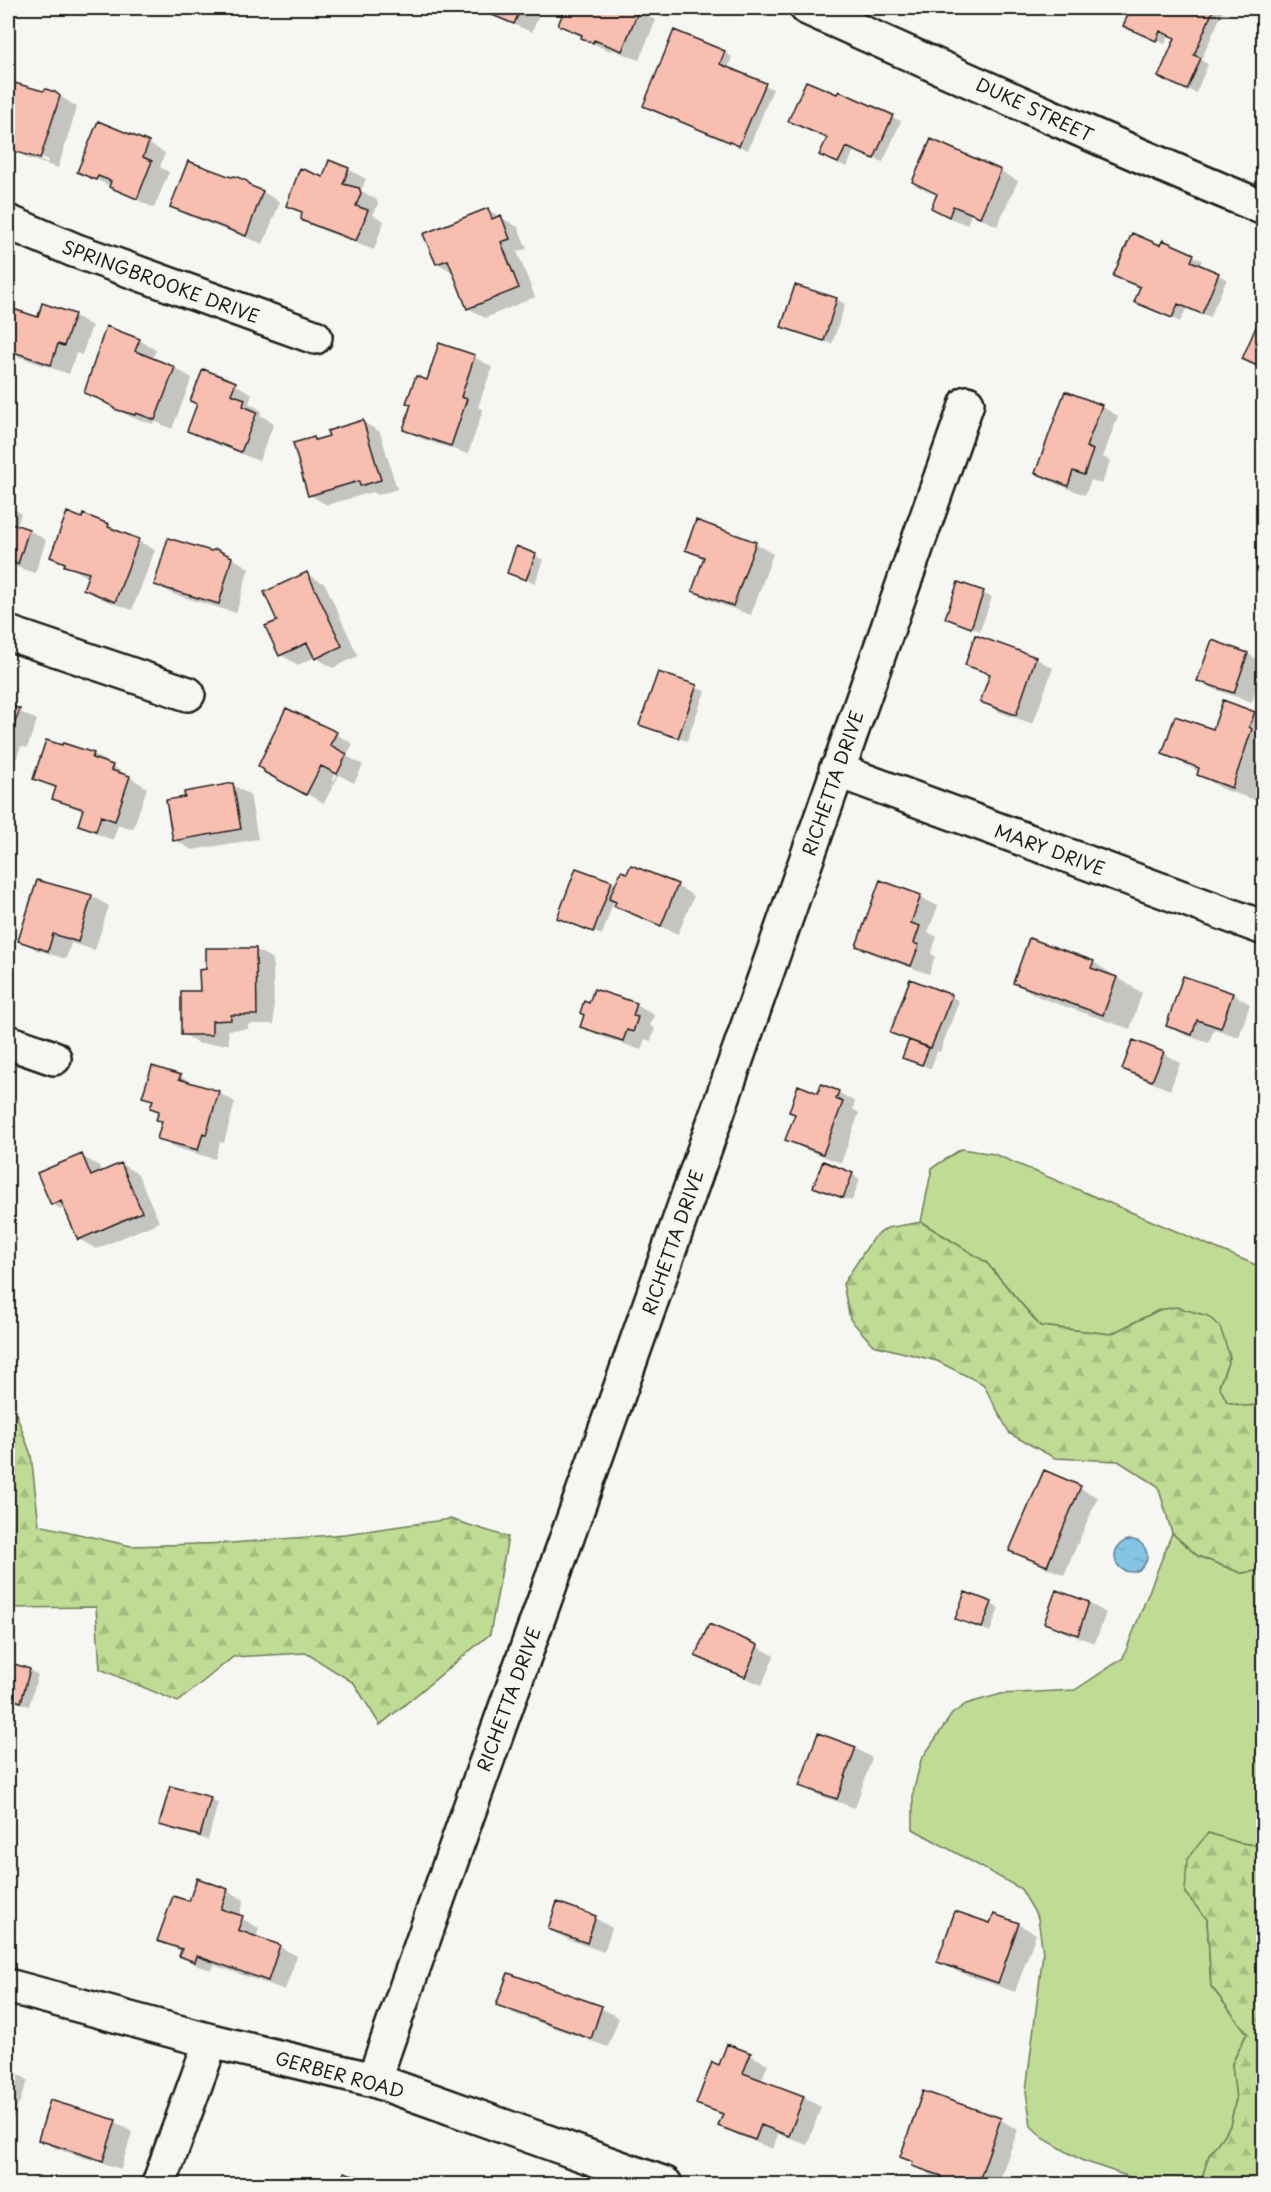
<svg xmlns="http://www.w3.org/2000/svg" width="1271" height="2192" font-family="'Playpen Sans',sans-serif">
<defs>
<pattern id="forest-firs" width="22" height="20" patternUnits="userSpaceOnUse" patternTransform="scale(1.5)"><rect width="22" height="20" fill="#bedc94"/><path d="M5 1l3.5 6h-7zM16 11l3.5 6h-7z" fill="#a3bc7f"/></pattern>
<pattern id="water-ripples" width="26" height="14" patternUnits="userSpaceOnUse" patternTransform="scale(1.5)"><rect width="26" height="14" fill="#86c4e6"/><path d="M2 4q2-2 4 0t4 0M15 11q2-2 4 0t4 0" fill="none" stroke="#73a8c5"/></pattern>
</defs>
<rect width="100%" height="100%" fill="#f6f6f2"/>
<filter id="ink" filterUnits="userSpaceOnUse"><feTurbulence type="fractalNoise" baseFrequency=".0167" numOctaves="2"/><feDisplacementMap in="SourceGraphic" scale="12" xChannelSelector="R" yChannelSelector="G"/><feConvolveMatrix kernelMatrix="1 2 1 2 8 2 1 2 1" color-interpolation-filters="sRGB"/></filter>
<g filter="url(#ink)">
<!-- grass -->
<path fill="#bedc94" stroke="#6d7c58" stroke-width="1.5" d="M961,1149L994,1154L1263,1268V1405L1244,1406L1227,1402L1219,1386L1230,1357L1159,1310L1111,1334L1040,1326L986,1262L921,1222L932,1168Z
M1172,1533L1198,1556L1241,1573L1263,1570V1846L1240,1843L1208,1833L1185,1893L1207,1919L1211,1986L1247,2033L1232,2064L1236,2099L1230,2126L1209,2155L1200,2184H1150L1081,2160L1043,2138L1031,2126L1026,2091L1043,1953L1038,1918L1021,1889L913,1829V1793L921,1760L952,1714L966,1704L1001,1694L1075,1690L1123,1658Z"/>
<!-- forest -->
<path fill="url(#forest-firs)" stroke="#6d7c58" stroke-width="1.5" d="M921,1222L986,1262L1040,1326L1111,1334L1159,1310L1176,1307L1208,1316L1220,1327L1230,1357L1219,1386L1227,1402L1244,1406L1263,1405V1570L1241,1573L1198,1556L1172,1533L1158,1486L1118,1461L1055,1458L1010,1434L983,1384L937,1361L873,1345L850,1319L843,1284L873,1238L887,1228Z
M8,1391L31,1455L39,1525L131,1546L232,1543L345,1534L450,1519L508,1537L490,1634L380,1725L354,1683L306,1653L233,1657L178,1702L100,1669L96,1607L8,1608Z
M1208,1833L1240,1843L1263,1846V2184H1200L1209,2155L1230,2126L1236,2099L1232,2064L1247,2033L1211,1986L1207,1919L1185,1893L1187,1859Z"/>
<!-- water -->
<path fill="url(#water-ripples)" stroke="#5c8195" stroke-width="1.5" d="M1115 1556a16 16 0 1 1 32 0a16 16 0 1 1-32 0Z"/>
<!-- shadow -->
<path fill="#0003" fill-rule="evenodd" d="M473,8H542L532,32Z
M566,8H631L656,20L639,60L611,49L610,51L600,47L559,24Z
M1133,8H1221L1224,9L1201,60L1208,64L1196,93L1168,81L1177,38L1169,35L1165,44L1125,26Z
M724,52L732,57L728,69L773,89L748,150L645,106Z
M8,79L20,86L43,93H55L77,107L58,168L29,159L12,149L13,147L8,143ZM24,152L48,160L47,163L29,157Z
M839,93L901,121L883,162L854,150L847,167L829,159L828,138Z
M148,143L165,153L160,167L169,172L154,208L79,171Z
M348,169L366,179L361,191L376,199L378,204L373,215L384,221L374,250L322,230L303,219V214L288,205L324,179Z
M1000,171L1018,181L997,226L971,214L967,225L950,218L933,208L938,195L914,182Z
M231,179L246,182L280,202L263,244L189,216L172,206Z
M488,210L518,227L527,249L517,251L535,297L485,318L468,308L454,273L437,263Z
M1163,242L1202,260L1199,266L1227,279L1210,317L1187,307L1180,322L1144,306L1141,288L1123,280L1161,247Z
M836,299L845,304L832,344L791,331L783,327Z
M43,305L75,316L92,326L82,355L76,353L69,374L8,353V318L11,309L39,319Z
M139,340L156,350L152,360L175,368L192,378L172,429L154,421L153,424L133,418L86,392Z
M474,357L492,367L478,407L483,410L468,454L422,439L405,429L428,382Z
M235,384L252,394L249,403L262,411L260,415L274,423L259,461L206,440L189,430Z
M1101,406L1118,416L1103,457L1110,461L1102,484L1091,480L1085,495L1054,483L1036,473Z
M363,422L380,432L397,489L378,495L373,492L327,505L310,495Z
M8,506L21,513L17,526L29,530L46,540L35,573L8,564Z
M83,520L109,525L155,550L132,610L102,599L85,589L89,578L51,556Z
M697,522L756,544L773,554L751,615L711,601L694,591L705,560L687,549Z
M535,555L543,560L535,583L508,572Z
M232,558L249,568L236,613L173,594L156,584Z
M307,574L325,584L358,656L333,668L315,657L298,665L281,655L267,627L279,621Z
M959,584L992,597L980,631L947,618Z
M1212,642L1248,654L1264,663L1252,702L1216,690L1199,680Z
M1035,658L1053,668L1033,724L999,712L982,702L991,676L967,664Z
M659,674L705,691L687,741L641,724Z
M8,706L37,720L27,748L21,746L8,781Z
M1254,713L1264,718V785L1258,801L1225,790L1199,775L1200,772L1164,754ZM1189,762L1206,771L1189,766Z
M336,734L353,744L332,780L334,781L347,756L363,765L354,783L339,775L324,803L283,782Z
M64,744L94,754L147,788L133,829L118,825L113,840L97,834L80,824L84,812L54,798L57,789L35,778Z
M233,785L250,795L258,839L192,850L175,840Z
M38,882L92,896L109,906L95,950L71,943L66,959L37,950L20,940Z
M611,882L616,885L677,886L694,896L678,934L633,915L615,905L617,902L614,900L602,935L559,918Z
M920,897L938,906L928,932L937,937L931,954L935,956L929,974L875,955L858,945Z
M8,901L14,904L8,923Z
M255,949L273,959L274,1024H248V1029L228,1030L229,1044H200L183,1034L201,992L208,971Z
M1093,962L1142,993L1130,1029L1041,998L1015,983Z
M1184,978L1233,994L1250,1004L1239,1037L1214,1029L1209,1043L1185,1035L1168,1025Z
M595,991L637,1005L654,1015L650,1026L655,1028L651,1041L645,1039L641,1050L600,1036L582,1026Z
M951,996L959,1001L940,1052L937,1051L931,1069L903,1057L910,1041L900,1037Z
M1163,1053L1180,1063L1170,1090L1141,1078L1124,1068Z
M180,1076L198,1086L218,1092L235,1102L224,1143L220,1142L215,1159L176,1148L159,1138L164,1122L158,1119L160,1112L152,1108L154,1102L144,1096Z
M838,1092L855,1102L853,1109L859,1113L841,1163L804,1149L787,1139L819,1095Z
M82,1156L99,1166L102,1173L121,1164L138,1174L159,1222L96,1249L79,1239L68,1213L52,1204Z
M852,1174L860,1179L852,1201L823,1191Z
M1045,1472L1098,1497L1064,1575L1029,1560L1011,1550Z
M1057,1592L1089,1603L1106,1613L1095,1643L1063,1632L1046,1622Z
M991,1604L999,1608L990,1632L957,1618Z
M757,1646L774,1656L762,1685L714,1665L697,1655Z
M8,1664L30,1670L38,1675L29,1706L8,1699Z
M855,1748L872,1758L855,1808L818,1795L801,1785Z
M210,1798L218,1803L208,1840L169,1829L161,1825Z
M227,1890L244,1900L239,1917L259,1928L256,1938L280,1947L297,1956L285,1990L214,1965L212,1970L198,1966L181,1956L182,1952L159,1940Z
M595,1918L612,1928L604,1952L567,1939L549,1929Z
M1018,1924L1036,1934L1015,1992L956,1971L939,1961L991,1925Z
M498,2004L601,2008L619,2018L608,2047L515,2014Z
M728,2046L750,2055L768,2064L761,2081L803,2097L821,2107L807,2145L778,2134L773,2149L737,2135L720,2125L723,2116L698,2103L720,2067Z
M8,2068L28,2080L8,2132Z
M924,2093L1001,2120L1018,2130L998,2184H941L943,2179L931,2175L902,2156Z
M115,2122L132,2132L121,2169L57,2149L40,2139Z
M345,2174L374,2184H335L337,2181L342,2183Z"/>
<!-- building -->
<path fill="#f8bfb0" stroke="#1c1c1c" stroke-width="1.5" d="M475,8H521L514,24Z
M565,8H635L639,9L622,51L594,40L593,43L581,38L582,35L558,25Z
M1131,8H1214L1194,55L1201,58L1187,90L1158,77L1175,38L1160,31L1156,41L1123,26Z
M674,30L725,51L720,64L766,83L739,146L643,106Z
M8,78L11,82L43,91L46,89L55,92L60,96L40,159L10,150L12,145L8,144Z
M806,81L837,94L839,91L893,115L874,159L846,147L838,163L819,155L827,138L788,121Z
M98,121L149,142L143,157L152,161L137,199L109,187L111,181L98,176L96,180L77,172Z
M931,139L1001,170L980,217L953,206L949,217L931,208L937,194L912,182Z
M329,160L349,168L343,184L359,188L361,193L356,206L368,210L356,241L303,221L301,219L302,212L286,206L300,168L323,177Z
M188,161L231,177L235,176L247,181L251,186L263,191L246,236L170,207Z
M488,208L492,219L501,215L510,239L501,242L519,288L467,309L448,260L436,264L423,234Z
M1132,233L1160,245L1163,240L1194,254L1191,261L1219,273L1202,314L1178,304L1172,318L1134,302L1140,287L1113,276Z
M795,285L837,298L824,341L781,327Z
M42,303L75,314L64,346L58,344L51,365L8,350V314L10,308L38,317Z
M1259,320L1264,323V369L1242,359Z
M106,326L140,339L135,351L175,367L155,420L136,413L135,415L114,409L112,406L104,402V401L84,393Z
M439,343L475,355L461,397L467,399L451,446L403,430L411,404L406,403L416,376L427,380Z
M203,369L236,382L231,394L245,399L243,406L257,412L241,452L187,431L197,404L190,401Z
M1065,391L1102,405L1086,447L1093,450L1084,475L1073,471L1068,486L1035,473Z
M363,420L381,480L360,486L359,481L308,496L293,443L314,437L315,440L329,436L327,431Z
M67,512L82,518L83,514L109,524L108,527L139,539L115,602L83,589L89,573L64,566L65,563L50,557Z
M696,520L756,542L733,606L692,591L704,557L685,550Z
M8,522L29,529L18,564L8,561Z
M168,538L211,551L216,549L232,557L219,604L154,585Z
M516,546L536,554L526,580L507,573Z
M307,572L342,646L315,659L307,643L279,656L265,626L277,621L264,592Z
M958,582L984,591L971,628L945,618Z
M975,635L1036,657L1016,715L980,702L990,674L965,665Z
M1212,640L1248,653L1234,693L1197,681Z
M658,672L697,685L678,738L639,725Z
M1223,700L1255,712L1249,727L1252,729L1232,788L1197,775L1199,768L1162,754L1175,716L1213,729Z
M8,704L20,709L9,739H8Z
M286,708L337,732L330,745L347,754L337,774L321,766L306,795L264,772V770L258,766Z
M46,740L62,745L63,743L94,753L92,758L113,765L111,770L130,776L115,821L101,816L96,831L78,825L83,809L52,799L56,787L33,779Z
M233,783L241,829L173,841L166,800L185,797L184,792Z
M631,865L678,884L661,926L614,906L616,902L609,899L621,871L627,873Z
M576,868L612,881L593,932L557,918Z
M37,880L92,895L78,942L53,934L48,951L18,941Z
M880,880L921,895L911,923L920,926L914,943L919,945L911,966L856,946Z
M1029,938L1094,961L1091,968L1117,977L1103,1015L1013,983Z
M206,948H256L257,1015H231V1020L212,1021V1035H181V991H200L199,970L206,969Z
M1183,976L1233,993L1221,1028L1197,1020L1192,1035L1166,1026Z
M910,979L952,995L931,1048L890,1033Z
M594,989L637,1003L633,1016L638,1017L633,1032L627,1030L623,1041L580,1027L584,1015L580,1013L584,1001L589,1003Z
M909,1040L929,1048L922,1065L902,1058Z
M1133,1040L1164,1052L1152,1081L1122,1069Z
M152,1066L181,1075L179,1079L219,1091L206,1135L203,1133L198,1150L157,1139L162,1121L156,1120L159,1111L150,1108L153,1100L142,1097Z
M821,1084L839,1091L836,1099L843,1102L823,1154L785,1140L795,1114L789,1112L798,1085L818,1093Z
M82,1154L91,1176L121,1163L142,1212L78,1240L61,1201L51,1205L37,1173Z
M823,1161L853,1173L843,1198L813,1187Z
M1044,1470L1081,1486L1047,1566L1009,1551Z
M1056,1590L1089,1602L1078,1635L1044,1623Z
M965,1592L992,1602L982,1628L955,1619Z
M709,1624L758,1645L745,1677L695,1656Z
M8,1662L30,1669L21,1702L8,1698Z
M818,1733L856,1747L837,1799L799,1786Z
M170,1786L211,1797L200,1836L159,1825Z
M197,1878L228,1889L221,1909L243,1916L238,1930L280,1945L268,1981L197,1956L195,1962L179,1956L182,1949L157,1941L173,1896L189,1901Z
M557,1902L596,1916L587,1943L548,1929Z
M955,1911L990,1923L994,1914L1019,1923L998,1983L937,1962Z
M508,1973L602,2006L591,2039L496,2005Z
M727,2044L751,2053L743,2073L804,2096L789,2136L761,2125L755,2140L718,2126L723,2114L696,2104L712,2062L719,2065Z
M923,2091L1001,2118L978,2184H939L942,2176L912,2166L913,2162L900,2157Z
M50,2100L116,2120L103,2161L38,2140Z
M344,2172L374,2182L373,2184H334L336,2179L341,2181Z"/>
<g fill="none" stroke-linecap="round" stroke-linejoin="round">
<!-- minor casing -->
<g stroke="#1c1c1c" stroke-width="38">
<path id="minor" d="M807,8C959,76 1110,144 1264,208
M8,222L74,250L315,337
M8,633L188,694
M836,770L1264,928
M8,1042L54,1058
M8,1986L211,2041L374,2080L665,2184
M374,2080C455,1846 540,1614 623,1381C739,1055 851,729 967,403
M159,2184L211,2041"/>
</g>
<!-- minor -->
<use href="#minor" stroke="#f6f6f2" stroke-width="33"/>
</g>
</g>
<g text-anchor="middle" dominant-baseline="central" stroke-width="4.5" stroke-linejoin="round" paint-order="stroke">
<!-- street labels -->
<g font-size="18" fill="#1c1c1c" stroke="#f6f6f2">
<text transform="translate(1035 109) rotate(25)">DUKE STREET</text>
<text transform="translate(161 281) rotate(20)">SPRINGBROOKE DRIVE</text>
<text transform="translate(832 783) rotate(-71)">RICHETTA DRIVE</text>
<text transform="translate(1050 849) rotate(20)">MARY DRIVE</text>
<text transform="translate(672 1242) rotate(-71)">RICHETTA DRIVE</text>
<text transform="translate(508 1699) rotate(-70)">RICHETTA DRIVE</text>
<text transform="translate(340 2074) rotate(15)">GERBER ROAD</text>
</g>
</g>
<!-- margin -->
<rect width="1271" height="2192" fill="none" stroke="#f6f6f2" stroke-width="30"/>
<rect x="15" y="15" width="1241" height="2162" fill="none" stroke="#1c1c1c" stroke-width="2" filter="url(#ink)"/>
</svg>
